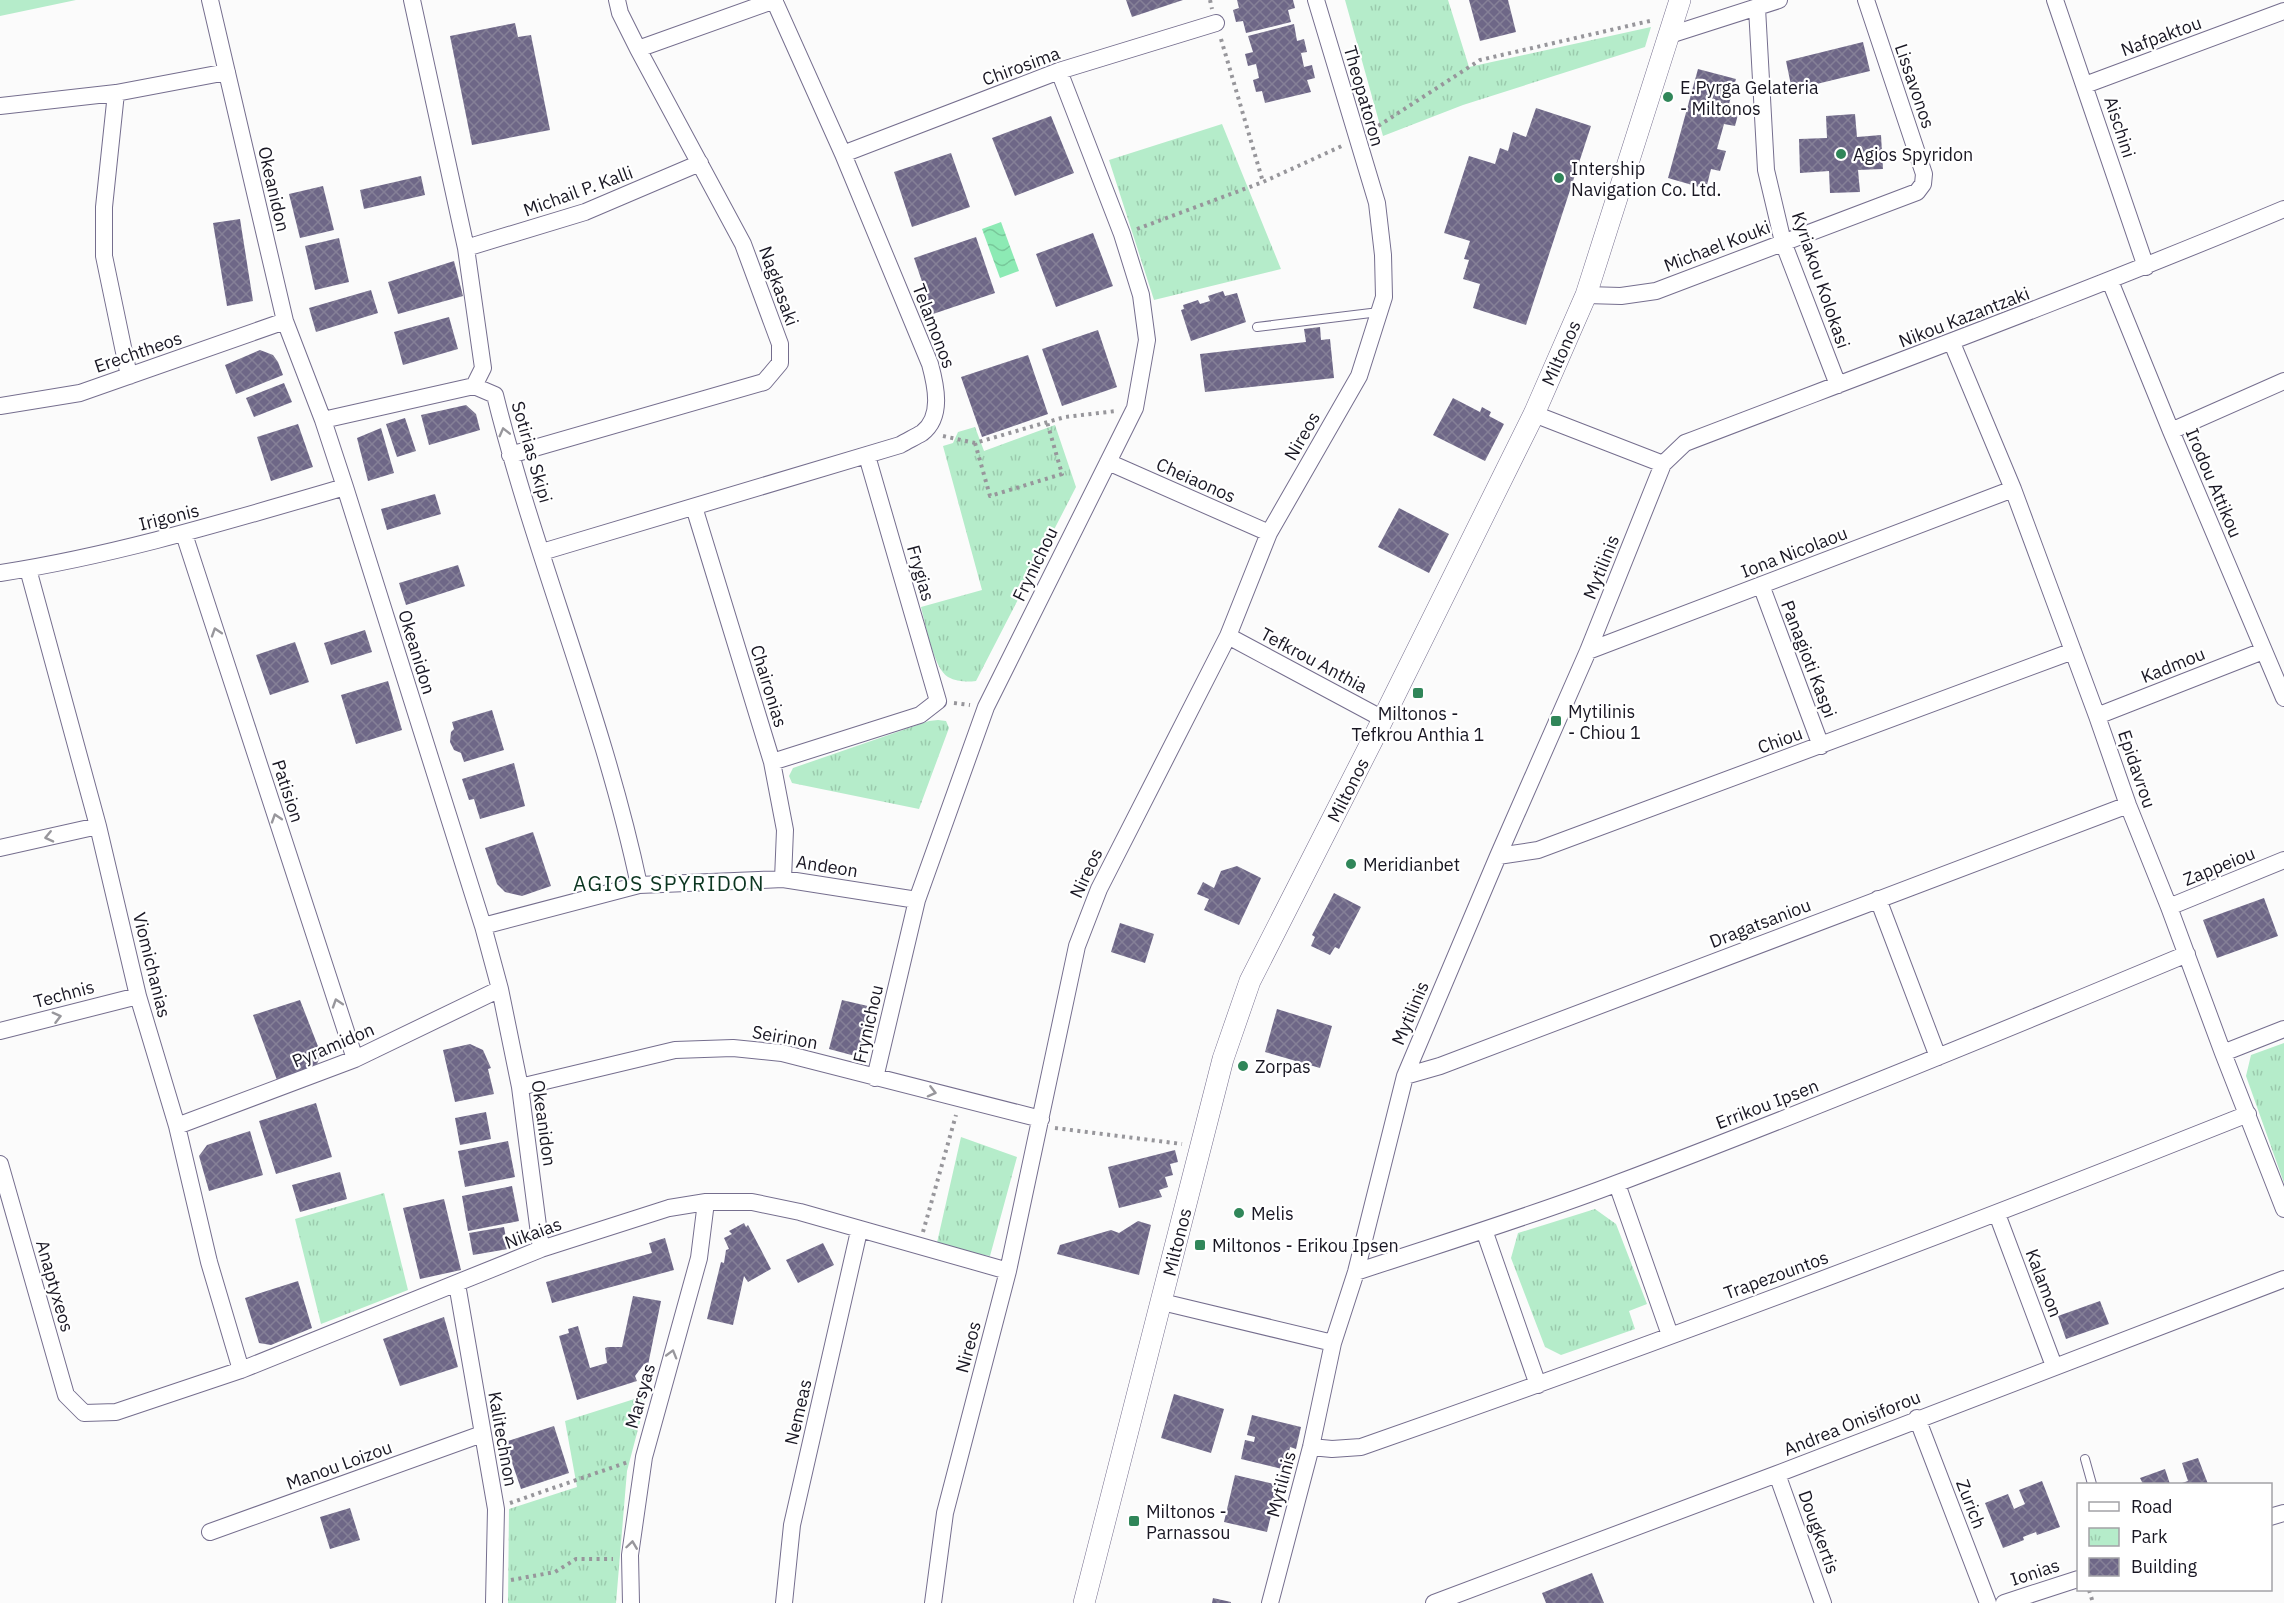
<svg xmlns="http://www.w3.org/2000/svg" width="2284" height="1603" font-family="'IBM Plex Sans',sans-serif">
<defs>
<pattern id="park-tufts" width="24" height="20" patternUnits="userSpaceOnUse" patternTransform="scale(1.5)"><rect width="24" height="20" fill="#b5ecca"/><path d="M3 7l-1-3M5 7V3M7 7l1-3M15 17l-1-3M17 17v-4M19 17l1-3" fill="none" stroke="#9bcaad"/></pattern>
<pattern id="water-waves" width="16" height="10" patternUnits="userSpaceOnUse" patternTransform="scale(1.5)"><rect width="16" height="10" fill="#8ceab4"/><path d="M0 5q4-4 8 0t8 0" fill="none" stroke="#78c89a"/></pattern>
<pattern id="building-cross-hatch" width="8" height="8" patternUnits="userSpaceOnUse" patternTransform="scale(1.5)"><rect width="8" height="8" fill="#6e6787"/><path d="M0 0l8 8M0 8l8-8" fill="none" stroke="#858097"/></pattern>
</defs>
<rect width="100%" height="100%" fill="#fbfbfb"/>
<!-- park -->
<path fill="url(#park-tufts)" d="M1345,0H1448L1469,67L1651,27L1645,47L1463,105L1383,136Z
M1222,124L1281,269L1154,300L1109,160Z
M1055,425L1076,487L976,681C967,682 957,682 948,677C934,669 925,623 921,607L982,590L943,446L953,443L958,432L975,427L984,451Z
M938,720L946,721L949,728L919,809L792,783L789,776L793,768L929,721Z
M2284,1043V1183L2246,1076L2251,1055Z
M961,1137L1017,1157L990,1256L936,1247Z
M384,1193L408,1290L321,1324L295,1219Z
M1595,1209L1616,1224L1647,1304L1629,1311L1635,1329L1561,1355L1545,1347L1511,1258L1518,1233Z
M647,1395L627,1471L616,1603H508L509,1509L577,1487L565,1421Z"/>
<!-- garden -->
<path fill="#b5ecca" d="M0,0H76L0,16Z"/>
<!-- water -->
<path fill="url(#water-waves)" d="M1001,222L1019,271L1000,278L982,229Z"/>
<!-- building -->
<path fill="url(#building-cross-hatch)" d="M1126,0H1183L1132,17Z
M1237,0H1293L1295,8L1288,10L1291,22L1246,33L1243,21L1236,22L1233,10L1239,8Z
M1469,0H1508L1516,32L1480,41Z
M515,23L518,37L531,35L550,130L472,145L450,36Z
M1294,24L1297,41L1304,39L1307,52L1301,53L1304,67L1312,65L1315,78L1307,80L1311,92L1265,103L1262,91L1256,92L1253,80L1259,78L1256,64L1248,66L1245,54L1253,52L1248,36Z
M1863,42L1870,71L1792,90L1786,61Z
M1698,69L1736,79L1729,104L1740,107L1735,126L1724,124L1717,149L1726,151L1720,171L1711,169L1706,189L1668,178Z
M1536,108L1591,126L1526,325L1473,308L1480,284L1463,279L1469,260L1464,259L1470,241L1444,233L1469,156L1495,164L1500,148L1508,151L1513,132L1526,137Z
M1855,114L1857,137L1881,135L1883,169L1858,170L1860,192L1830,193L1829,171L1800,173L1799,139L1827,138L1826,116Z
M1051,116L1074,173L1015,196L992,138Z
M951,153L970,207L912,227L894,172Z
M421,176L425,195L364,209L360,190Z
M323,186L334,230L300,238L289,194Z
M240,219L253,301L227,306L213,223Z
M1093,233L1113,286L1056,307L1036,254Z
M976,237L995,293L933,314L914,258Z
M339,238L349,282L315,290L305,246Z
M454,261L463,296L398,314L388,282Z
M371,290L378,313L316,332L309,308Z
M1223,291L1225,296L1237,293L1246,322L1191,341L1181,310L1184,309L1183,305L1198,300L1200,304L1210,301L1208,296Z
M449,317L458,349L403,365L394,332Z
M1320,327L1321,340L1330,339L1334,378L1205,392L1200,354L1306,342L1304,329Z
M1098,330L1117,387L1062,406L1042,349Z
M260,350L273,355L278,362L283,375L236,394L225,365Z
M1028,355L1048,414L982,437L961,377Z
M284,383L292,402L254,417L246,398Z
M1453,398L1480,412L1482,407L1491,412L1489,416L1504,424L1485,461L1433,435Z
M466,405L476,414L480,430L429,445L421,415Z
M405,418L416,451L397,457L386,424Z
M298,424L313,467L271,481L257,437Z
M381,428L394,473L368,481L357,438Z
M435,494L441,514L387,530L381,509Z
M1399,508L1449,534L1429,573L1378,547Z
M458,565L465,586L406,605L399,583Z
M365,630L372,652L331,665L324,643Z
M295,642L309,682L270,695L256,655Z
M388,681L402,730L356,744L341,695Z
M492,710L504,750L464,762L461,753L454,750L450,742L451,732L454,729L452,722Z
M514,763L525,806L480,819L474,799L469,800L462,779Z
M533,832L551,886L522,896L505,892L497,884L485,848Z
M1237,866L1261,878L1239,925L1204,910L1209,899L1197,894L1203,882L1214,888L1221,871Z
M1334,893L1361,907L1339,949L1335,947L1330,955L1311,946L1315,937L1312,935Z
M2264,898L2278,936L2217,958L2203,920Z
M1120,923L1154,934L1145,963L1111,952Z
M300,1000L321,1054L316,1067L277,1080L253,1015Z
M842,1000L872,1007L859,1057L829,1049Z
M1277,1009L1332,1026L1320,1068L1265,1052Z
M470,1044L483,1050L491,1068L488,1069L494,1094L455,1102L443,1050Z
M316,1103L332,1157L276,1174L259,1121Z
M486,1112L491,1139L460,1145L455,1118Z
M250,1131L263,1175L209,1191L199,1156L207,1145Z
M508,1141L515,1177L465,1187L458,1151Z
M1175,1150L1178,1162L1170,1164L1173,1175L1165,1177L1168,1187L1159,1190L1162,1197L1119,1208L1108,1167Z
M340,1172L347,1199L300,1212L292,1185Z
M512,1186L519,1221L468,1231L462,1196Z
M444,1199L461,1270L420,1279L403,1208Z
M1138,1221L1151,1225L1139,1275L1057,1254L1060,1245L1111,1230L1119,1233Z
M744,1223L746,1227L748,1225L771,1269L748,1282L744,1276L733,1325L707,1319L721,1262L724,1263L726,1250L729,1249L724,1238L732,1234L729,1231Z
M504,1227L508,1249L473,1255L469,1233Z
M665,1238L674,1270L552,1303L546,1282L652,1253L649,1243Z
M823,1243L834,1265L798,1283L786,1260Z
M298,1281L312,1328L271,1345L259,1343L245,1298Z
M633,1296L661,1301L648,1365L644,1364L635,1376L637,1381L577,1400L559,1336L569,1333L568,1329L578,1326L590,1368L607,1363L605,1348L608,1347H622Z
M2100,1301L2109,1324L2066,1339L2058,1316Z
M444,1317L458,1367L400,1386L383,1339Z
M1174,1394L1224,1409L1211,1453L1161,1438Z
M1252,1415L1301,1427L1296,1449L1290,1447L1289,1452L1294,1453L1290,1471L1241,1459L1245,1440L1254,1442L1255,1437L1247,1435Z
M554,1426L569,1473L521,1489L505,1442Z
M2198,1458L2208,1484H2179L2188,1481L2182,1463Z
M2165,1469L2170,1484H2143L2140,1478Z
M1235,1475L1278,1485L1267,1532L1224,1522Z
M2042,1481L2060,1527L2037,1535L2036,1532L2023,1537L2024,1540L2003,1548L1985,1503L2008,1494L2014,1509L2025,1504L2019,1490Z
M350,1508L360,1540L330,1549L320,1517Z
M1592,1573L1604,1603H1546L1542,1593Z
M1213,1598L1231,1602V1603H1212Z"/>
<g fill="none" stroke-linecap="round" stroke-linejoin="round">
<!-- service casing -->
<g stroke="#756e8e" stroke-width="10">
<path id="service" d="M1257,327L1379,312
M2085,1459L2092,1484"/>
</g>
<!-- minor casing -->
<g stroke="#756e8e" stroke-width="18">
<path id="minor" d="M210,0L285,321L323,420L345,487L483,926L500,989L520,1087L541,1249
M412,0L466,248L483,368L474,386
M2055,0L2146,267
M1757,8L1766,170L1783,242L1838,385
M1670,35L1779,0
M638,49L775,0
M2085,85L2284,11
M116,93L104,207V256L129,376
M0,106L116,93L227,72
M843,154L1059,71L1216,23
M466,248L585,212L700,163
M2110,281L2171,431L2284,698
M1586,295L1621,296L1656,291L1917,192L1923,184L1924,174L1866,0
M1952,343L2013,489L2097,716L2128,805L2169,907L2223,1053L2284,1209
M474,386L495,395C536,560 604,719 639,885
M0,406L80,393L285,321
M1534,414L1663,464
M323,420L474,386
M2171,431L2284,381
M510,455L764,382L780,363V344L743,244L638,49L620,13L617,0
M1108,462L1269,533
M694,507L772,762L785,830L783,879
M184,534L355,1059
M542,552L900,445C907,441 915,437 922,433C943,417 936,386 930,364L843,154L774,0
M28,569L98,826L138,996L177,1126L209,1262L241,1370
M0,573C117,555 231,520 345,487
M1761,585L1821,746
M1228,636L1383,719
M1588,651L2013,489
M2097,716L2263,651
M772,762L920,715L938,701L867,456
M0,848L98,826
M1498,856L1538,850L2073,651
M1878,899L1938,1057
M2169,907L2284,860
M483,926L639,885L783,879L917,900
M0,1031L138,996
M2223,1053L2284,1029
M1405,1076L1440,1066L2128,805
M875,1078L917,900L986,707L1135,408L1147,340L1141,295L1122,234L1059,71
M520,1087L675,1050L733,1048L782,1053L1041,1119
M177,1126L355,1059L500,989
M0,1164L66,1395L84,1413L116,1412L241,1370L541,1249L669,1208L706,1202H752L800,1212L1008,1271
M1617,1184L1670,1335
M1997,1214L2054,1366
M1484,1230L1538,1385
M1356,1272C1443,1243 1532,1216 1618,1183C1809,1111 1998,1033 2187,954
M457,1284L496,1509L494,1603
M1162,1302L1333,1343
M1917,1418L1988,1603
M1311,1447L1332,1449L1361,1447C1659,1343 1955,1231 2248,1114
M1777,1474L1823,1603
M2270,1517L2284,1513
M210,1532L482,1434
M631,1603L630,1555L644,1457L699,1258L706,1202
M784,1603L792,1525L859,1231
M933,1603L945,1513L1008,1271L1077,946L1099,889L1228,636L1269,533L1359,376L1384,297L1383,255L1377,203L1316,0
M1270,1603L1311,1447L1333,1343L1356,1272L1405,1076L1498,856L1588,651L1663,464L1685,443C1886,366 2086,292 2284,209
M1434,1603L1777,1474L2284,1279
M2004,1603L2078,1579"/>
</g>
<!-- tertiary casing -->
<g stroke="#756e8e" stroke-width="22">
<path id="tertiary" d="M1084,1603L1223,1059L1250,981L1373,739L1534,414L1586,295L1680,0"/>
</g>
<!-- path -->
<path stroke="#97969b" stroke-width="4" stroke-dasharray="3 4.5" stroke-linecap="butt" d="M1210,0L1212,9
M1221,39L1263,182
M1372,130L1480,60L1654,20
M1137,229L1263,182L1344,145
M943,436L975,443L1065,417L1116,411
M975,443L990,496L1062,474L1047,422
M954,703L970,705
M1055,1128L1182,1144
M923,1232L956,1115
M510,1503L628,1462
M511,1580L555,1572L576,1559H613
M2089,1590L2093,1603"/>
<!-- service -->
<use href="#service" stroke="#fff" stroke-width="8"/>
<!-- minor -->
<use href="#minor" stroke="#fff" stroke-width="16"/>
<!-- tertiary -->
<use href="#tertiary" stroke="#fff" stroke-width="21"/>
</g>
<!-- one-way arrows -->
<defs><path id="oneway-chevron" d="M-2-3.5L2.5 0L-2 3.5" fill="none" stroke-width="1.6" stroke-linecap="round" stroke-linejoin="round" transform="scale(1.5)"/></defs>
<g stroke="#98979c">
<use href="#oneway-chevron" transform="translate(504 432) rotate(-104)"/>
<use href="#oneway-chevron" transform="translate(216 632) rotate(-108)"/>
<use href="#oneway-chevron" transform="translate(276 818) rotate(-108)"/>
<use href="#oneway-chevron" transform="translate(49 837) rotate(167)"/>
<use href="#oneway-chevron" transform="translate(337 1003) rotate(-108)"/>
<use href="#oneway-chevron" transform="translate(57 1017) rotate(-15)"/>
<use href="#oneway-chevron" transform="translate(932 1092) rotate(14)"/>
<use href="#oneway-chevron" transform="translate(672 1354) rotate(-74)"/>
<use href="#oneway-chevron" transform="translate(632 1545) rotate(-82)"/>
</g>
<!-- markers -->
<g fill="#308659" stroke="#fff" stroke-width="2">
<circle cx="1668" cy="97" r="6"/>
<circle cx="1841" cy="154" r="6"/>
<circle cx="1559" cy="178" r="6"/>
<rect x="1412" y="687" width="12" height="12" rx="3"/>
<rect x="1550" y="715" width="12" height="12" rx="3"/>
<circle cx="1351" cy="864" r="6"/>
<circle cx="1243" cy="1066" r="6"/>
<circle cx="1239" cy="1213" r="6"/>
<rect x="1194" y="1239" width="12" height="12" rx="3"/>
<rect x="1128" y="1515" width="12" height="12" rx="3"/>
</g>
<g text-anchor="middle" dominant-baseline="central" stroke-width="4.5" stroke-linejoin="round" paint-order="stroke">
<!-- street labels -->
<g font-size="18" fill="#191723" stroke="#fff">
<text transform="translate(2161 36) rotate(-20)">Nafpaktou</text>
<text transform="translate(1021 66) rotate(-20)">Chirosima</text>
<text transform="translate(1915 86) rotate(71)">Lissavonos</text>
<text transform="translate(1364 96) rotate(74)">Theopatoron</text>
<text transform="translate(2120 127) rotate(72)">Aischini</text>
<text transform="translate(274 189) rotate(77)">Okeanidon</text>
<text transform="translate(578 191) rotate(-20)">Michail P. Kalli</text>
<text transform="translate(1717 246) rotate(-21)">Michael Kouki</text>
<text transform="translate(1821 280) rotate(71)">Kyriakou Kolokasi</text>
<text transform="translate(779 286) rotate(70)">Nagkasaki</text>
<text transform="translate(1964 317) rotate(-21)">Nikou Kazantzaki</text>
<text transform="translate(934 326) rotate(69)">Telamonos</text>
<text transform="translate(138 352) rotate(-19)">Erechtheos</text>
<text transform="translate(1561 353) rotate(-66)">Miltonos</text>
<text transform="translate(1302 436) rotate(-60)">Nireos</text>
<text transform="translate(532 452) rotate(74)">Sotirias Skipi</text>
<text transform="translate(1196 480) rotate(24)">Cheiaonos</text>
<text transform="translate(2214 483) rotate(67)">Irodou Attikou</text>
<text transform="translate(169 517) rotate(-14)">Irigonis</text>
<text transform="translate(1794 552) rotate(-21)">Iona Nicolaou</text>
<text transform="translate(1035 564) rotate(-64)">Frynichou</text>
<text transform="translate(1601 567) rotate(-68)">Mytilinis</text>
<text transform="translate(921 573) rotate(74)">Frygias</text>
<text transform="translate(417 652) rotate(73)">Okeanidon</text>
<text transform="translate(1809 659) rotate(69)">Panagioti Kaspi</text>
<text transform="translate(1314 660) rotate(28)">Tefkrou Anthia</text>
<text transform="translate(2173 665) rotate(-22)">Kadmou</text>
<text transform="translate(769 686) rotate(73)">Chaironias</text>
<text transform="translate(1780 740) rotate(-20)">Chiou</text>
<text transform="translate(2137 769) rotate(71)">Epidavrou</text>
<text transform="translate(1348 790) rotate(-63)">Miltonos</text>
<text transform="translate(288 791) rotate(72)">Patision</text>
<text transform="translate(827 866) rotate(9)">Andeon</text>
<text transform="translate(2219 866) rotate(-22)">Zappeiou</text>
<text transform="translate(1086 873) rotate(-65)">Nireos</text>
<text transform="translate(1760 923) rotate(-21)">Dragatsaniou</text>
<text transform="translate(152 965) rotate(76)">Viomichanias</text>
<text transform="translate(64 994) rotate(-15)">Technis</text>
<text transform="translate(1410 1013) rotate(-67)">Mytilinis</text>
<text transform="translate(868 1024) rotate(-77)">Frynichou</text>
<text transform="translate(785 1037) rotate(10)">Seirinon</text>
<text transform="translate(333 1045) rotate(-23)">Pyramidon</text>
<text transform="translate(1767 1104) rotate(-21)">Errikou Ipsen</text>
<text transform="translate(544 1123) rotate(82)">Okeanidon</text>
<text transform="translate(533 1233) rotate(-20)">Nikaias</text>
<text transform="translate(1177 1242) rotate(-76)">Miltonos</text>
<text transform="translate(1776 1275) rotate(-20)">Trapezountos</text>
<text transform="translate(2044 1283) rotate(69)">Kalamon</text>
<text transform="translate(55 1286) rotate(74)">Anaptyxeos</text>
<text transform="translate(968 1347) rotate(-75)">Nireos</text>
<text transform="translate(640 1396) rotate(-74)">Marsyas</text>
<text transform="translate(798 1412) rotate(-77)">Nemeas</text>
<text transform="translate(1852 1423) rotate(-22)">Andrea Onisiforou</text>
<text transform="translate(503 1439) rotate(80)">Kalitechnon</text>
<text transform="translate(339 1465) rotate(-20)">Manou Loizou</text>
<text transform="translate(1281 1484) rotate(-75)">Mytilinis</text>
<text transform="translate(1971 1504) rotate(69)">Zurich</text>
<text transform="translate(1819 1532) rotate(70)">Dougkertis</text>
<text transform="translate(2035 1572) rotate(-18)">Ionias</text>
</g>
<!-- poi labels -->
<g font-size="18" fill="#191723" stroke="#fff" text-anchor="start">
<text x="1680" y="87">E.Pyrga Gelateria<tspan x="1680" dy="21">- Miltonos</tspan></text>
<text x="1853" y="154">Agios Spyridon</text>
<text x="1571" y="168">Intership<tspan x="1571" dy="21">Navigation Co. Ltd.</tspan></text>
<text x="1568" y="711">Mytilinis<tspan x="1568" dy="21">- Chiou 1</tspan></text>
<text x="1418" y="713" text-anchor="middle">Miltonos -<tspan x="1418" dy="21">Tefkrou Anthia 1</tspan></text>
<text x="1363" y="864">Meridianbet</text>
<text x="1255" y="1066">Zorpas</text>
<text x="1251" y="1213">Melis</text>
<text x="1212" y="1245">Miltonos - Erikou Ipsen</text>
<text x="1146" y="1511">Miltonos -<tspan x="1146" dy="21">Parnassou</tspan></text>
</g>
<!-- quarter labels -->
<g font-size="21" letter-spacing="1.5" fill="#0c3621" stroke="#fff">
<text x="669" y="883">AGIOS SPYRIDON</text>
</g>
</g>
<!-- legend -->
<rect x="2077" y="1483" width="195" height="108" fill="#ffffff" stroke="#a3a2a7" stroke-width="1.5"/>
<rect x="2089" y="1502" width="30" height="9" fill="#ffffff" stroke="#a3a2a7" stroke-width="1.5"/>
<text x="2131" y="1513" font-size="18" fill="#191723">Road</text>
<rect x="2089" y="1528" width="30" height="18" fill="url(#park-tufts)" stroke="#a3a2a7" stroke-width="1.5"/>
<text x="2131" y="1543" font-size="18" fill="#191723">Park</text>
<rect x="2089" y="1558" width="30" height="18" fill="url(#building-cross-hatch)" stroke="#a3a2a7" stroke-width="1.5"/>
<text x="2131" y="1573" font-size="18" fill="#191723">Building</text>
</svg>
